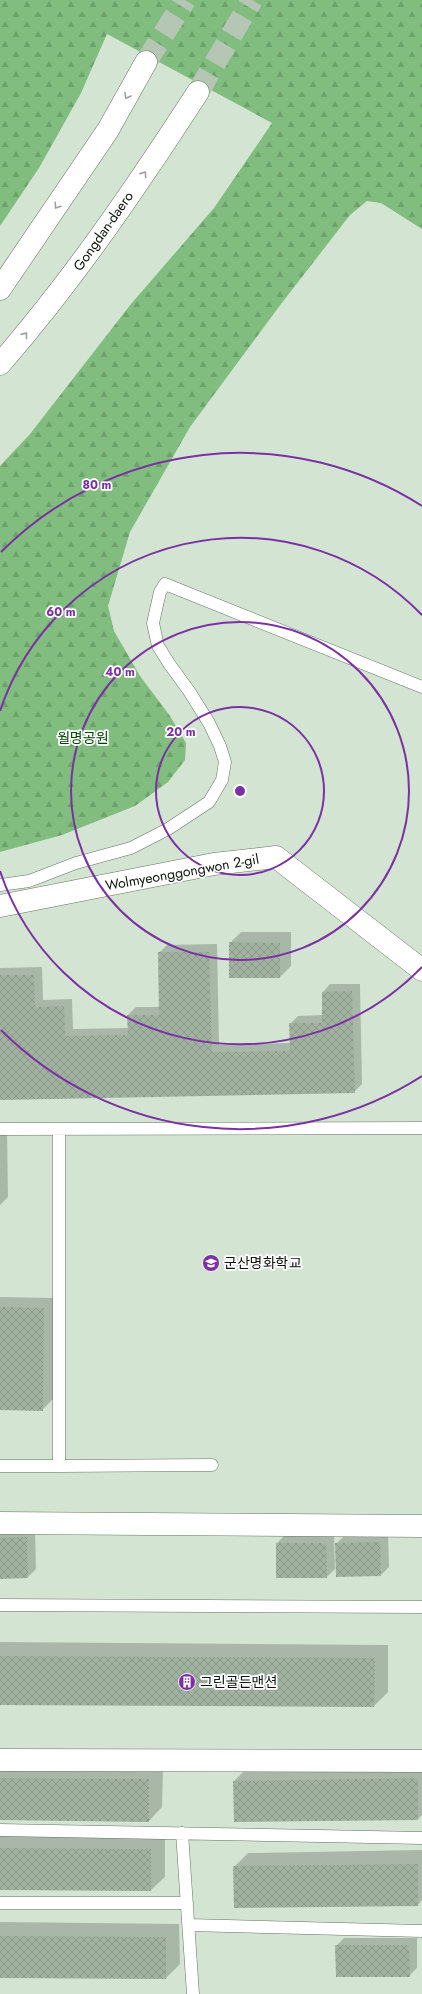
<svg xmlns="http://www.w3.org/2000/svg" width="422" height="1994" font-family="Jost,'Noto Sans KR',sans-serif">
<defs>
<pattern id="forest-firs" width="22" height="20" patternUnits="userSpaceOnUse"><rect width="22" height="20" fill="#80bd7e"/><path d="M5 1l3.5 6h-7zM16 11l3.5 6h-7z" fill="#6da26c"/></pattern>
<pattern id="building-cross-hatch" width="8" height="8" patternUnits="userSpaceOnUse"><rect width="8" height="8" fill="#a1b2a0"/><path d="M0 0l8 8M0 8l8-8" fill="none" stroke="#899889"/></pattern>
</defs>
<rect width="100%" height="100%" fill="#d3e5d2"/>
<!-- forest -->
<path fill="url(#forest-firs)" d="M0,0H422V229L381,203L367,201L350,215L281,304L190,427L130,532L108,606L114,631L140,676L170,716L186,743L185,760L168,782L135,806L62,835L0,852V466L30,434L131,304L214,208L272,123L107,34L81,93L39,168L0,226Z"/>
<!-- shadow -->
<path fill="#0003" d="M241,932H291V966L280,977L230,943Z
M217,944L219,1045L291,1043L290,1024L298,1016L323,1015V992L330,984H360L362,1084L354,1092L0,1099V968L42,967L43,1000L72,999L73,1029L129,1028L128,1015L136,1007H160L159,953L167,945Z
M0,1128H7L8,1197L0,1205Z
M0,1297L54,1298L53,1399L42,1410L0,1409Z
M0,1530H35L36,1569L28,1577L0,1578Z
M285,1535H334L335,1569L327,1577L277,1543Z
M388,1535L389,1567L381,1575L336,1544L344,1536Z
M0,1642L388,1645V1692L374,1706L0,1704Z
M0,1765L163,1766L162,1807L149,1821L0,1819Z
M422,1765V1815L418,1819L234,1781L248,1767Z
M0,1834L165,1836V1877L151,1890L0,1889Z
M422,1850V1900L418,1905L234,1867L248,1853Z
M0,1922L179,1924L180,1964L166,1978L0,1977Z
M344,1938H417V1968L409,1976L336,1946Z"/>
<!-- building -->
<path fill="url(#building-cross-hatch)" d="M229,942L280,943V978H229Z
M158,952H209L212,1052L290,1051L289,1023H322V992L352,991L355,1093L0,1100V975H34L35,1007L64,1006L65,1036L128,1035L127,1015H159Z
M0,1307L44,1308L43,1411L0,1410Z
M27,1537L28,1578L0,1579V1538Z
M380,1542L381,1576L336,1577L335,1543Z
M276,1543H326L327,1578H276Z
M0,1656L375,1658L374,1707L0,1705Z
M0,1778L149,1779V1822L0,1820Z
M418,1778V1820L234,1822L233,1781Z
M0,1848L151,1849V1891L0,1890Z
M418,1864V1906L234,1908L233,1866Z
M0,1936L166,1937V1979L0,1978Z
M335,1945H409L410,1977H336Z"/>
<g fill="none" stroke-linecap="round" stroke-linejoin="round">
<!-- secondary-tunnel -->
<path stroke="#b5c6b5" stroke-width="22" stroke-dasharray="22 11" stroke-linecap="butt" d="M146,62L185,0
M198,92L252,0"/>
<!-- lane casing -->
<g stroke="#637362" stroke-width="13">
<path id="lane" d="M0,885L29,881L76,863L131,848L168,829L209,802L222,780L225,762L220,746L209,723L189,691L170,665L158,646L153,623L160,592L165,584L422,687
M0,1129L422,1128
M59,1129V1466L212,1465
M0,1466H59
M0,1605L422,1607
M0,1830L422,1838
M182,1833L193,1994
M0,1903H187
M189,1925L422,1931"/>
</g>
<!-- street casing -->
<g stroke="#637362" stroke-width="23">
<path id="street" d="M0,906L214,864L276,857L422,970
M0,1523L422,1526
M0,1760L422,1761"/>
</g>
<!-- secondary casing -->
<g stroke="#637362" stroke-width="23">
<path id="secondary" d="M0,289L108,130L146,62
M0,364C74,279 137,186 198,92"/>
</g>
<!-- lane -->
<use href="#lane" stroke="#fff" stroke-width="12"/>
<!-- street -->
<use href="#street" stroke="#fff" stroke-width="22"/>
<!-- secondary -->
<use href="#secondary" stroke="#fff" stroke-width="22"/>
</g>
<!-- one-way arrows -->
<defs><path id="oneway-chevron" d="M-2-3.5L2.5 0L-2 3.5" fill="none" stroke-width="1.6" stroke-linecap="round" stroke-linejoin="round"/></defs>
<g stroke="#9fa19f">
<use href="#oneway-chevron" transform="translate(127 96) rotate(119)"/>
<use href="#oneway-chevron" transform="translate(144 174) rotate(-55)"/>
<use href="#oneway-chevron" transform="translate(57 206) rotate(124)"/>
<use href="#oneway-chevron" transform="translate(25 335) rotate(-51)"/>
</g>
<!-- distance rings -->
<g fill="none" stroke="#7b31a3" stroke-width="2">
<circle cx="240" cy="791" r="84"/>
<circle cx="240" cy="791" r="169"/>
<path d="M422 967A253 253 0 0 1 0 871M0 711A253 253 0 0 1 422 615"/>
<path d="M422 1076A338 338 0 0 1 1 1030M1 552A338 338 0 0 1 422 506"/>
</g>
<!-- icons -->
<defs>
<g id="school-disc" transform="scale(0.9)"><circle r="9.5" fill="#7b31a3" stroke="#fff"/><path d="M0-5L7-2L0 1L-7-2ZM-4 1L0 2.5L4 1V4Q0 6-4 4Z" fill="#fff"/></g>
<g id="building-disc" transform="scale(0.9)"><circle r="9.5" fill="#7b31a3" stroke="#fff"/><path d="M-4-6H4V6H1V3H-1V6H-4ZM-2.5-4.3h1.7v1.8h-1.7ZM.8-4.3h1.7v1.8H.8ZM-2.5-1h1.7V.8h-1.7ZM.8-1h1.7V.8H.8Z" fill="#fff"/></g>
</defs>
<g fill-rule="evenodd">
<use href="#school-disc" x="211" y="1263"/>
<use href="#building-disc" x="187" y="1682"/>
</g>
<g text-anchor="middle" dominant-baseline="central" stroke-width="3.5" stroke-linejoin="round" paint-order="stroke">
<!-- street labels -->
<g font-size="14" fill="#0e140e" stroke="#fff">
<text transform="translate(103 231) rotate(-55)">Gongdan-daero</text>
<text transform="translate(182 872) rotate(-10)">Wolmyeonggongwon 2-gil</text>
</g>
<!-- park labels -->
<g font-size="14" fill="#004202" stroke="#fff">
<text x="83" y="738">월명공원</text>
</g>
<!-- poi labels -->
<g font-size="14" fill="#0e140e" stroke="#fff" text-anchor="start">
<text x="224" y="1263">군산명화학교</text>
<text x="200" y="1682">그린골든맨션</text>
</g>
</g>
<circle cx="240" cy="791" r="6" fill="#7b31a3" stroke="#fff" stroke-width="2"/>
<g font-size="12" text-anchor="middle" font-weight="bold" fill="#7b31a3" stroke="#fff" stroke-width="3.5" stroke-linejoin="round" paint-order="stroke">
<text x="97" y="489">80 m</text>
<text x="61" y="616">60 m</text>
<text x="120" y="676">40 m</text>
<text x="181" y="736">20 m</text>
</g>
</svg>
